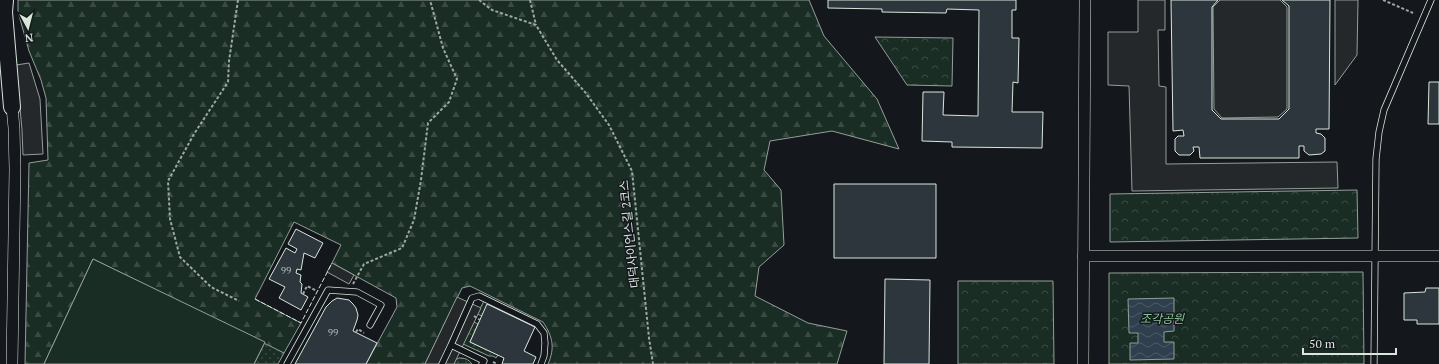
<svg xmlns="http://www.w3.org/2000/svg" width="1439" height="364" font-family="'PT Serif','Noto Sans KR',serif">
<defs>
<pattern id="grass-dots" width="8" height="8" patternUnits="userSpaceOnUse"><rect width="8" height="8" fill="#1a2d24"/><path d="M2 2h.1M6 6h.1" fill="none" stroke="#3b4b43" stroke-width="1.8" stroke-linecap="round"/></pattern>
<pattern id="forest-firs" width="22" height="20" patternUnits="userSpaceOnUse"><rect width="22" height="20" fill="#1a2d24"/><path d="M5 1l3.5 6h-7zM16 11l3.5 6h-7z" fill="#3b4b43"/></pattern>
<pattern id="park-crowns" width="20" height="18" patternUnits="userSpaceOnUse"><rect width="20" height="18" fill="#1a2d24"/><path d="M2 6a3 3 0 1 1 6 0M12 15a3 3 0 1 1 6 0" fill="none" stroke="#3b4b43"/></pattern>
<pattern id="water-waves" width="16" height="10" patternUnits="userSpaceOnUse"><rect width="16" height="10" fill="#2f3f4d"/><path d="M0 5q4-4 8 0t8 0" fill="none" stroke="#4c5b66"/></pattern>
</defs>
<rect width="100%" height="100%" fill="#14181c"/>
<!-- grass -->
<path fill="url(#grass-dots)" stroke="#939e99" d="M484,301L534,324L535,327L488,304L482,316L477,314Z
M474,322L478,324L470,342L498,355L496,358L493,356H489L463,344Z
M265,342L284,353L278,364H254Z
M459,358C465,358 468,359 472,364H454L455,360Z"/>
<!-- forest -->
<path fill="url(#forest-firs)" stroke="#939e99" d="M18,0H809L824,36L877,99L899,149L832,131L770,141L764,170L781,190L784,245L759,267L755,296L808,323L847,331L837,364H548C555,348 553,337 543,322L470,286L462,288L425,364H366L397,307L396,298L332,263L341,245L294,222L255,299L301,323L284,353L93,259L44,364H25L29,163L48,160L46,98L41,80L29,51L18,12Z"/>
<!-- park -->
<path fill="url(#park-crowns)" stroke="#939e99" d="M875,37L953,38L952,86L907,85Z
M1357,190L1358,238L1110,242V194Z
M1363,272L1364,364H1109V273Z
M958,281H1053L1054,364H958Z"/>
<!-- garden -->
<path fill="#1a2d24" stroke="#939e99" d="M93,259L265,342L254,364H44Z"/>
<!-- parking -->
<path fill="#24282b" stroke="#939e99" d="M1138,0H1165V30H1158L1159,86L1166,87V164L1337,162L1338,188L1132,191L1129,86L1108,85V32H1138Z
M1220,0H1280L1287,7V109L1278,117L1222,118L1214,109L1213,7Z
M1335,0H1358L1357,55L1335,85Z
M29,63L40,99L43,154L23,155L22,130L16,65Z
M332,263L354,275L349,284L327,272Z
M457,297L481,308L454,364H425Z"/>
<!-- water -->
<path fill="url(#water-waves)" stroke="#939e99" d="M1174,298V331L1164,332V342H1174V359L1130,360V343H1138V333H1129L1128,299Z"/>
<!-- building -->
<path fill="#2c363c" stroke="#d8e6dc" d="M828,0H1016V10H1012V38H1019L1018,83L1013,82L1012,112H1043L1042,148L952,147V142L922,141L923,92H944L943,115L978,116L979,10L947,9L946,13L882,12V9L828,8Z
M1171,0H1218L1212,7V110L1221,119H1279L1289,109V6L1282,0H1330L1329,129H1316V133L1321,134L1325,138V151L1321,154L1309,155L1304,151V146H1299V158H1200L1199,147H1193L1194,151L1190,155H1179L1175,151V139L1178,136H1184L1183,130L1173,131Z
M1429,82H1439V124H1428Z
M834,184H936V258H834Z
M296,229L323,243L315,258L304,253L301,270L297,269L296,273L301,275L300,282L302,284L301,293L308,297L301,310L279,298L285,287L269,279L286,248L295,253L297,249L288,244Z
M885,279L930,280L929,364H884Z
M1426,288H1439V324H1417V320H1404V293L1425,292Z
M337,298L349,300L353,304L356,308L358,315L357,320L353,331L377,343L366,364H295L326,307L332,301Z
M487,304L535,327L524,351L536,357L533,364H502L504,358L470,342Z"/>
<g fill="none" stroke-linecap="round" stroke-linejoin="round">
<!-- lane casing -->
<g stroke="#d8e6dc" stroke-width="7">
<path id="lane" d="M451,345L472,298L479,296L537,324L544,333L545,343L544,356L541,364
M287,364L328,290L357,292L381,305L370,325
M442,364L451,345L484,361L482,364
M1374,364L1376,159L1379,132L1384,110L1431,0"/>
</g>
<!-- street casing -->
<g stroke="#d8e6dc" stroke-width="12">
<path id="street" d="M12,107L14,128L15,169L12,364
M1083,256H1439
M1083,364L1085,0"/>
</g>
<!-- secondary casing -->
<g stroke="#d8e6dc" stroke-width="18">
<path id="secondary" d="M5,0L4,12L12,107"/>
</g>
<!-- path -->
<path stroke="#9da8a2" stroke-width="2" stroke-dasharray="3 2" stroke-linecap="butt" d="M238,0L229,61L228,82L194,134L168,181L170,219L180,257L211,287L239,301
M479,0L492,10L536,25L557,60L585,92L609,125L632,171L649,338L653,364
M530,0L536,25
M1383,0L1413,13
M353,284L364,264L402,248L414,220L421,180L428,123L449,102L457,79L443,48L430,0
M303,294L307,286L317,291
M474,316L480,320
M356,332L358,329L364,333
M493,362L497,364"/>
<!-- lane -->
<use href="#lane" stroke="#14181c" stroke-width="5.5"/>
<!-- street -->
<use href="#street" stroke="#14181c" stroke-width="11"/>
<!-- secondary -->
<use href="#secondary" stroke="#14181c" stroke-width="16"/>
<!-- fence -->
<path stroke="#d8e6dc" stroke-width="1" stroke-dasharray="5 2" stroke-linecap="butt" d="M255,299L301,323L332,263"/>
</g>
<g text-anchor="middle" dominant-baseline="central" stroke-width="3" stroke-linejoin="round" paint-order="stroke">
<!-- number labels -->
<g font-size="10" fill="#adbab4">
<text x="286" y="270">99</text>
<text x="333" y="332">99</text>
</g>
<!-- street labels -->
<g font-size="12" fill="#d8e6dc" stroke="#14181c">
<text transform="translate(629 234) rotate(-96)">대덕사이언스길 2코스</text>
</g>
<!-- park labels -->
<g font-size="12" font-style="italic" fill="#8ac095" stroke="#14181c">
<text x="1162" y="318">조각공원</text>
</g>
</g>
<!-- north arrow -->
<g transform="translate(28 28) rotate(173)" stroke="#14181c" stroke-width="3" paint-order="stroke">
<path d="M0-3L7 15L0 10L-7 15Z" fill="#d8e6dc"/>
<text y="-6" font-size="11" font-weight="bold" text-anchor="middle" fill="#d8e6dc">N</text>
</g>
<!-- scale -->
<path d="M1303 348v6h93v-6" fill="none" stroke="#d8e6dc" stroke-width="2"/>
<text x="1309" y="348" font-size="12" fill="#d8e6dc" stroke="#14181c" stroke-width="3" paint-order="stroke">50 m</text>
</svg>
